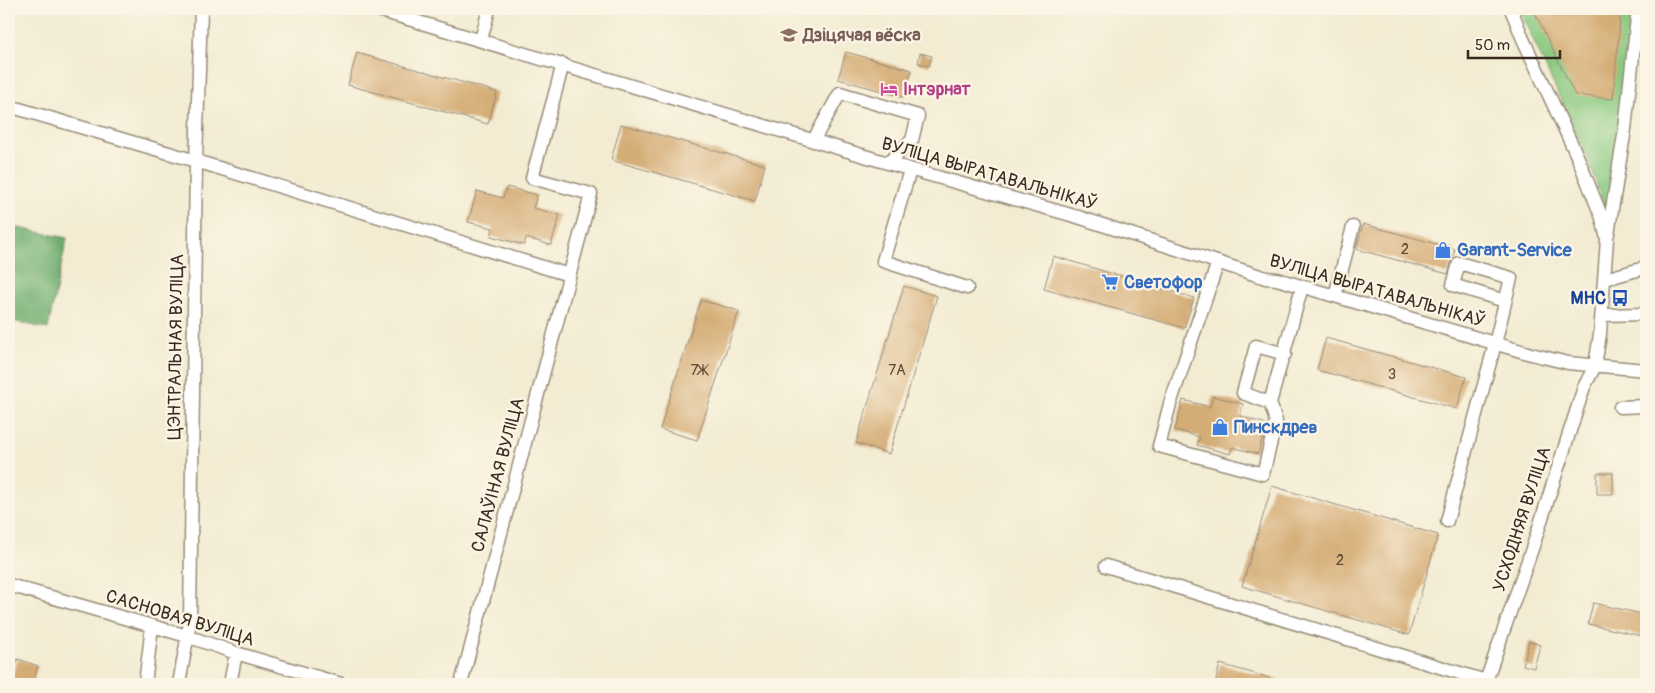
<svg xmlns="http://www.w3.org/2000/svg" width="1655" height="693" font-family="Pangolin,sans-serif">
<rect width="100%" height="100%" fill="#fcf5e5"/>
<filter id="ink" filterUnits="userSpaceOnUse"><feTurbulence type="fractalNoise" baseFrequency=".02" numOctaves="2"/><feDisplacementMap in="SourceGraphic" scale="10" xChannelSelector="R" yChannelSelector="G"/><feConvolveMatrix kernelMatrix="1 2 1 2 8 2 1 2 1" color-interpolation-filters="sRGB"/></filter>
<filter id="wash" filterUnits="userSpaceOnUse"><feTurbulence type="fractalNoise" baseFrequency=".0096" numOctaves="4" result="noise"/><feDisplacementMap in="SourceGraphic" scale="20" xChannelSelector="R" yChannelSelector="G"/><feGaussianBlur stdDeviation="1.12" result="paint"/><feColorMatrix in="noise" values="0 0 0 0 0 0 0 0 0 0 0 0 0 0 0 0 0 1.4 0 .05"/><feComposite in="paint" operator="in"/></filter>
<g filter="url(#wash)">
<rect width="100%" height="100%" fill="#f3ecd3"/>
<!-- green -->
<path fill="#89c980" stroke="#627a4f" d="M1519,9H1635L1609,220L1588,159Z"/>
<!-- forest -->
<path fill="#6ead6e" stroke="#546c46" d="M9,226L67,238L48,329L9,320Z"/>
<g id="blocks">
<!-- building -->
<path fill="#d4ac75" d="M1533,9H1621L1613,99L1575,95Z
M846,52L912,70L904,97L838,79Z
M357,53L497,92L488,124L348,85Z
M920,53L932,56L929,66L918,63Z
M621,124L765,165L755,201L611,160Z
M507,187L537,195L533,208L560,215L551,245L526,238L524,245L491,236L493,228L468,222L477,191L503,198Z
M1363,224L1455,249L1448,274L1356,249Z
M1053,256L1194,298L1184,328L1044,289Z
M904,286L937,296L889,454L856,443Z
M701,300L739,311L697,440L660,429Z
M1326,338L1466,377L1457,409L1317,370Z
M1213,396L1243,404L1240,416L1266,424L1258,454L1232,447L1230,454L1197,445L1200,437L1175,430L1183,400L1210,407Z
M1597,473H1613V494H1597Z
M1272,486L1438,535L1409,635L1242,586Z
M1593,603L1646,615L1642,636L1588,624Z
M1529,641L1540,645L1534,668L1523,665Z
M18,659L38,666L32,684H9Z
M1220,664L1281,681L1280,684H1215Z"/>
</g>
</g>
<g filter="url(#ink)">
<use href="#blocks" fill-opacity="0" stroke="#978b78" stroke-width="1"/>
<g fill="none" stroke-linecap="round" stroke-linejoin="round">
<!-- minor casing -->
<g stroke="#978b78" stroke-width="15">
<path id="minor" d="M375,9L888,163L1078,217L1266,278L1277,279L1531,354L1568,363L1646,370
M481,40L489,9
M9,106L196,161L569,275
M813,141L840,93L918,116L912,140L888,163
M910,170L883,261L967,288
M1608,234L1625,129L1638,9
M1218,262L1170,404L1159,446L1263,474L1276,421L1270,403L1302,287
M1605,279L1641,269L1646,265
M1335,296L1353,227
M1602,315L1646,314
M1270,403L1243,393L1256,346L1285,354
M1620,407L1646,406
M1447,521L1495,344L1511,278L1459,263L1453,285L1505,301
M1106,566L1486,681
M9,585L187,636L236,653L341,684
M145,684L152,626
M179,684L190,622L196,161L201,9
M230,684L236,653
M461,684L591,194L532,178L563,64
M1485,684L1533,546L1584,387L1595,366L1600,334L1607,239L1602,218L1578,158L1523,39L1511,9"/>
</g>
<!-- minor -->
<use href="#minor" stroke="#fff" stroke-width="12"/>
</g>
</g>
<!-- icons -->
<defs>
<g id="school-bare" transform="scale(1.35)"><path d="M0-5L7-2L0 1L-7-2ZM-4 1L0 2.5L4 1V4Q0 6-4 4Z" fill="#8d6e63" stroke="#fcf5e5" stroke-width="2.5" paint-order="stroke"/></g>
<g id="hotel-bare" transform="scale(1.35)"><path d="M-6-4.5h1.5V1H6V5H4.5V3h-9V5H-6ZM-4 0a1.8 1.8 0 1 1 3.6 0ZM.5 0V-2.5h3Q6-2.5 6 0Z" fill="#d1479c" stroke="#fcf5e5" stroke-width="2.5" paint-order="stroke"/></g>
<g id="shop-bare" transform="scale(1.35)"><path d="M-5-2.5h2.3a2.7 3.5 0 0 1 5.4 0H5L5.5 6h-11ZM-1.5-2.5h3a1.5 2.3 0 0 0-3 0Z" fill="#3f7fe0" stroke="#fcf5e5" stroke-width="2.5" paint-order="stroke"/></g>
<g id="supermarket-bare" transform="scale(1.35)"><path d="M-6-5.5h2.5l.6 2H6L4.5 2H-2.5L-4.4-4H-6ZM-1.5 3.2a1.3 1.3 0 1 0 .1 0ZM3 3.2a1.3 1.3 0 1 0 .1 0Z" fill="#3f7fe0" stroke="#fcf5e5" stroke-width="2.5" paint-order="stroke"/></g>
<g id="bus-bare" transform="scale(1.35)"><path d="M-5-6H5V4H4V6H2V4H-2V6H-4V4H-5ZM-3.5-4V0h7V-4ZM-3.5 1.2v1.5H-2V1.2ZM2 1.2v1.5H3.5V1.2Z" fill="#1a4fb4" stroke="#fcf5e5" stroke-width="2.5" paint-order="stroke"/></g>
</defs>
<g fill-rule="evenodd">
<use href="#school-bare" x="789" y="35"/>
<use href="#hotel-bare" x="889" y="89"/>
<use href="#shop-bare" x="1443" y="250"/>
<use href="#supermarket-bare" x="1110" y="282"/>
<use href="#bus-bare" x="1620" y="298"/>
<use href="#shop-bare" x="1220" y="427"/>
</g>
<g text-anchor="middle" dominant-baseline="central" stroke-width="4.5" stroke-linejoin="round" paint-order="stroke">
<!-- number labels -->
<g font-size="15" fill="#614a34">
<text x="1405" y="249">2</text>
<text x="699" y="370">7Ж</text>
<text x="897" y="370">7А</text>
<text x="1392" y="374">3</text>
<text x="1340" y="560">2</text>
</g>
<!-- education labels -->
<g font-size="18" font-weight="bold" fill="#785e54" stroke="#fcf5e5" text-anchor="start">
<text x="803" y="35">Дзіцячая вёска</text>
</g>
<!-- hotel labels -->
<g font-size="18" font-weight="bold" fill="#b23c85" stroke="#fcf5e5" text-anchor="start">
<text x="903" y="89">Інтэрнат</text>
</g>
<!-- street labels -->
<g font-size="18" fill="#3b2a1e" stroke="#fcf5e5">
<text transform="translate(989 174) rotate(16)">ВУЛІЦА ВЫРАТАВАЛЬНІКАЎ</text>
<text transform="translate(1377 291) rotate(16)">ВУЛІЦА ВЫРАТАВАЛЬНІКАЎ</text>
<text transform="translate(176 347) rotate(-89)">ЦЭНТРАЛЬНАЯ ВУЛІЦА</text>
<text transform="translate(498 475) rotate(-75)">САЛАЎІНАЯ ВУЛІЦА</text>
<text transform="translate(1522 519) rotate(-72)">УСХОДНЯЯ ВУЛІЦА</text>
<text transform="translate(180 618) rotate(17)">САСНОВАЯ ВУЛІЦА</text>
</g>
<!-- shop labels -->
<g font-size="18" font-weight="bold" fill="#366cbe" stroke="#fcf5e5" text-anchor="start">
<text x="1457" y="250">Garant-Service</text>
<text x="1124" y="282">Светофор</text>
<text x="1234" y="427">Пинскдрев</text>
</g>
<!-- transit labels -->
<g font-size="18" font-weight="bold" fill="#164399" stroke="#fcf5e5" text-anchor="end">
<text x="1606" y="298">МНС</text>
</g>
</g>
<!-- margin -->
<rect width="1655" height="693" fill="none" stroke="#fcf5e5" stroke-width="30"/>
<!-- scale -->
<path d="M1468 50v8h92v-8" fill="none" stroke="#3b2a1e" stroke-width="2.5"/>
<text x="1475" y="50" font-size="15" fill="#3b2a1e" stroke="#fcf5e5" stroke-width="4" paint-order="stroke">50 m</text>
</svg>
